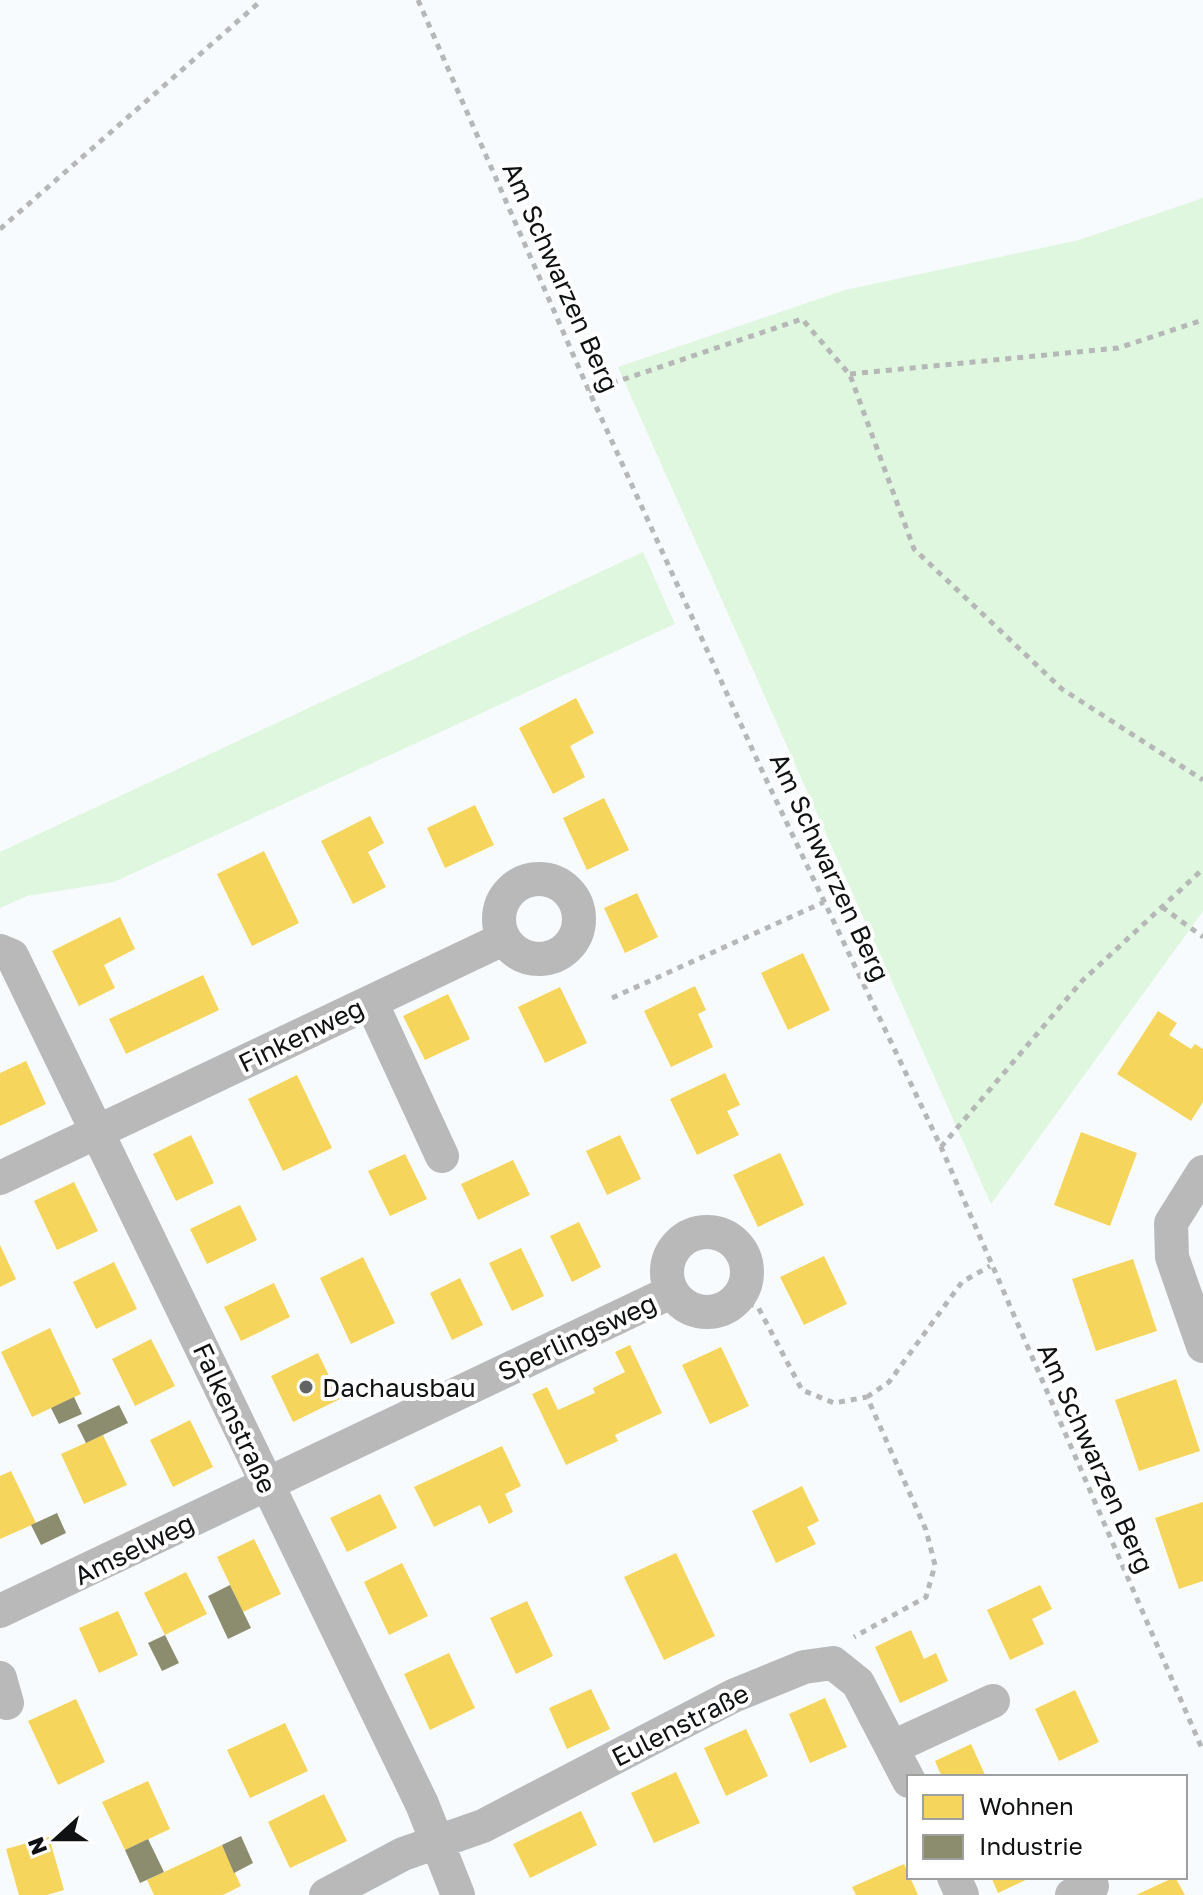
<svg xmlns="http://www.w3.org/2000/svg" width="1203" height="1895" font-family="'Golos Text',sans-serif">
<rect width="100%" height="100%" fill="#f8fbfd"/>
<!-- green -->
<path fill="#def7de" d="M1203,198V911L991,1204L618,367L845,290L1079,240Z
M643,552L675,624L114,882L27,896L0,908V852Z"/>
<!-- homes -->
<path fill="#f6d55c" d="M576,698L594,733L570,746L585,777L553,794L519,728Z
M604,798L629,850L587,870L563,818Z
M475,805L494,845L445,868L427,828Z
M370,816L384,843L368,852L386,887L353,904L321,841Z
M264,851L299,923L252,946L217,874Z
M637,893L658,937L625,953L604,908Z
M120,917L135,949L104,965L115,988L79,1006L52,951Z
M803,953L830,1010L788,1030L761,973Z
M203,975L219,1010L126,1054L109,1019Z
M695,986L706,1010L698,1014L713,1047L671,1067L644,1011Z
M560,987L587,1043L545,1063L518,1007Z
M448,994L470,1039L425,1060L403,1016Z
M1158,1011L1177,1023L1169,1035L1191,1049L1195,1044L1203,1049V1102L1191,1121L1117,1074Z
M26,1061L46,1104L0,1126V1073Z
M725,1073L740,1105L727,1111L739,1135L697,1155L670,1099Z
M297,1075L332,1148L283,1171L248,1099Z
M1081,1132L1137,1153L1110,1226L1054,1205Z
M191,1135L214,1183L176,1201L153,1154Z
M620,1135L641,1179L607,1195L586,1151Z
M780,1153L804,1205L758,1227L733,1175Z
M405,1154L427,1199L390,1216L368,1171Z
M513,1160L530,1195L478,1220L461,1184Z
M74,1182L98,1231L57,1250L34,1201Z
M240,1205L257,1240L207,1264L190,1229Z
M579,1222L601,1267L572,1282L550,1236Z
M0,1245L16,1279L0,1287Z
M521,1248L544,1296L512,1311L489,1263Z
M824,1256L847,1304L804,1325L780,1277Z
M363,1257L395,1323L351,1344L320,1278Z
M1133,1259L1157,1331L1096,1351L1072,1279Z
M114,1262L137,1309L96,1329L73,1282Z
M460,1278L483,1325L452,1340L430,1293Z
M274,1283L290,1317L241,1341L224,1307Z
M50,1328L81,1394L32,1417L1,1352Z
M151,1339L175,1386L135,1406L112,1359Z
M630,1345L662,1413L615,1435L618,1441L566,1465L532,1394L547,1387L558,1410L595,1393L593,1388L625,1372L615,1352Z
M721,1347L749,1406L710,1424L682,1365Z
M318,1353L340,1399L293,1422L271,1376Z
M1176,1379L1200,1451L1139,1471L1115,1400Z
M190,1420L213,1467L173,1487L150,1440Z
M103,1435L127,1485L84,1504L61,1454Z
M502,1446L521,1486L505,1494L513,1512L489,1524L480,1505L434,1527L414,1487Z
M11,1471L36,1523L0,1539V1476Z
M802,1486L819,1521L807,1527L816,1544L776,1563L752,1511Z
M380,1494L397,1528L347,1552L330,1518Z
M1203,1502V1581L1179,1589L1155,1518Z
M254,1539L281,1594L243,1612L217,1557Z
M676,1553L715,1636L664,1660L624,1577Z
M402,1563L428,1616L389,1635L364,1582Z
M186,1572L207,1614L165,1635L144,1593Z
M1040,1585L1052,1609L1032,1619L1044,1644L1010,1660L987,1610Z
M527,1601L553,1656L516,1674L490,1618Z
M118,1611L138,1655L99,1673L79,1628Z
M911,1630L924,1659L936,1653L948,1681L900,1703L875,1647Z
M449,1653L475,1708L430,1730L404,1674Z
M591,1689L610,1729L567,1749L549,1708Z
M1075,1690L1099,1742L1059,1761L1035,1709Z
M825,1698L847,1747L810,1763L789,1714Z
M76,1699L105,1762L58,1785L28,1721Z
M285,1723L308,1771L250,1798L227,1750Z
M746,1729L768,1776L726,1796L704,1748Z
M971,1744L986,1777H942L935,1761Z
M676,1772L700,1823L654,1843L631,1793Z
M148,1781L170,1829L125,1850L102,1802Z
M324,1794L347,1841L290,1868L268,1822Z
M581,1811L597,1845L530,1878L513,1844Z
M49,1837L64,1890L47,1895H19L6,1849Z
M222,1845L241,1886L223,1895H154L147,1880Z
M904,1864L918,1895H856L852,1887Z
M991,1877H1032L998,1893Z
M1175,1877L1185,1895H1136Z"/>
<!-- industry -->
<path fill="#8c8c6e" d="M74,1397L82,1414L59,1424L51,1408Z
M119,1405L128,1423L86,1443L77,1425Z
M57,1513L66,1533L41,1545L31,1525Z
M230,1585L251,1628L228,1639L208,1596Z
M165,1635L179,1663L162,1671L148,1643Z
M241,1836L253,1863L234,1873L222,1845Z
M148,1839L164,1872L140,1883L125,1850Z"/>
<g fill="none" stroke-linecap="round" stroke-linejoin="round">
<!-- path -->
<path stroke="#b6b7b7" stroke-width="5" stroke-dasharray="6 6" stroke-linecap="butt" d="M418,0L589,391L764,775L941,1147L1203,1751
M0,229L262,0
M850,374L1118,348L1203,320
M589,391L802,319L850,375L914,549L1062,689L1203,780
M1162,907L1203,937
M612,998L824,902
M941,1147L1082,981L1203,869
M737,1299L758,1307L802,1390L834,1403L867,1397L926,1530L935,1565L926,1597L854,1637
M867,1397L889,1382L962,1282L990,1266"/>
<!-- minor -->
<path stroke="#b8b9b8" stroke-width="34" d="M499 919a40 40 0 1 1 80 0a40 40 0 1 1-80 0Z
M0,951L12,956L422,1804L458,1895
M371,1002L442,1156
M1203,1172L1171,1223L1172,1257L1203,1346
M0,1178L503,939
M667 1272a40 40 0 1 1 80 0a40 40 0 1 1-80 0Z
M0,1611L671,1292
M0,1678L7,1703
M893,1747L993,1701
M954,1877L962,1895
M326,1895L403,1854L483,1826L733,1696L804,1667L833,1663L858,1683L909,1781
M1072,1895L1092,1886"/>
</g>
<!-- markers -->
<circle fill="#616364" stroke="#fff" stroke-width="3" cx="306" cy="1387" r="8"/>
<g text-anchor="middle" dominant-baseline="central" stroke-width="8" stroke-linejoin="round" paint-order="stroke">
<!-- street labels -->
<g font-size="26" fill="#0f1112" stroke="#fff">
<text transform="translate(561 277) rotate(66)">Am Schwarzen Berg</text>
<text transform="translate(830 867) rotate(65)">Am Schwarzen Berg</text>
<text transform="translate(301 1035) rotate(-26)">Finkenweg</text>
<text transform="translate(577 1337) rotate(-25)">Sperlingsweg</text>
<text transform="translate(235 1418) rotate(65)">Falkenstraße</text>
<text transform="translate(1096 1458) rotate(66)">Am Schwarzen Berg</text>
<text transform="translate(134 1549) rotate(-26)">Amselweg</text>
<text transform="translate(680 1725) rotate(-27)">Eulenstraße</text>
</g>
<!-- poi labels -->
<g font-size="26" fill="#0f1112" stroke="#fff" text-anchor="start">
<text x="322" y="1387">Dachausbau</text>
</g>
</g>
<!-- legend -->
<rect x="907" y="1775" width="280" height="104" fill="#ffffff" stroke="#9fa0a0" stroke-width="2"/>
<rect x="923" y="1795" width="40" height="24" fill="#f6d55c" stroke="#9fa0a0" stroke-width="2"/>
<text x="979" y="1815" font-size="24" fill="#0f1112">Wohnen</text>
<rect x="923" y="1835" width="40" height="24" fill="#8c8c6e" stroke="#9fa0a0" stroke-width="2"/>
<text x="979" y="1855" font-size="24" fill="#0f1112">Industrie</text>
<!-- north arrow -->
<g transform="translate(56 1839) rotate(249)" stroke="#ffffff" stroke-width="6" paint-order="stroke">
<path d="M0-6L14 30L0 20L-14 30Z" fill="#0f1112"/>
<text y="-12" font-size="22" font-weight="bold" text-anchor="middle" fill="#0f1112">N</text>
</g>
</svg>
